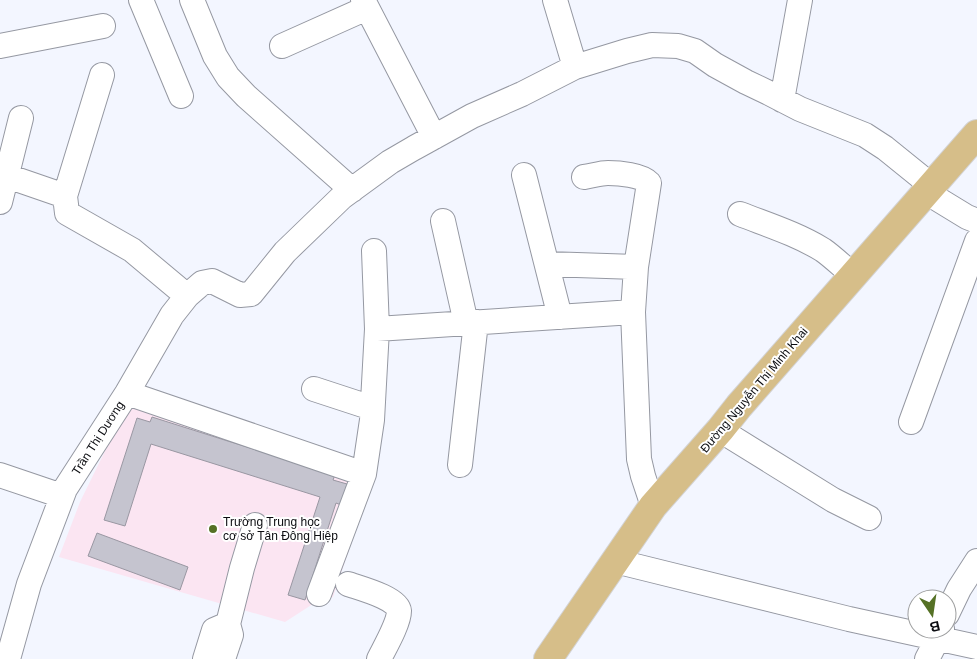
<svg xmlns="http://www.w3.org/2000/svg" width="977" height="659" font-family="Helvetica,sans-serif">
<rect width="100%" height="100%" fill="#f3f6ff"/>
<!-- education -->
<path fill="#fbe5f2" d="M142,387L376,470L333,597L316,602L285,622L59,557L80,502L107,447Z"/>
<!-- building -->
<path fill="#c5c4cf" stroke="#9997a2" d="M152,417L335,475L333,480L347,484L341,505L336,503L305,600L288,595L320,497L151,444L125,526L104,520L137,418L150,422Z
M97,533L188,567L180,590L88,556Z"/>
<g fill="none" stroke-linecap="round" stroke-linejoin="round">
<!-- minor casing -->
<g stroke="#9598a2" stroke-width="26">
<path id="minor" d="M141,0L181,96
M192,0L215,56L228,77L246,96L352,190
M363,0L434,137
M555,0L575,67
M0,46L103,26
M282,46L367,8
M782,100L800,0
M524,175L560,317
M7,176L65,196L67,213L132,250L187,296
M584,177C592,176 600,173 608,173C619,173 642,175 649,183L636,267L633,312L639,459L643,476L653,506
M926,192L967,217L977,221
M65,196L102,75
M0,202L21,118
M740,214C768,225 797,234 823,250C833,257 843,267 853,275
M443,221L466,323
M547,264L636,267
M377,329L633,312
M314,389L372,408
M127,393L364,474
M911,422L977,241
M720,430L833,500L869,518
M460,465L476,322
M0,475L62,496
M615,561L849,619L977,647
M348,584C359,588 398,598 399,611C399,623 385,647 379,659
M319,594L364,474L372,420L377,329L374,251
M947,614L959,589L977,561
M228,624L242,568L255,525
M8,659L29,584L65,489L127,393L172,315L187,296L202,283L212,281L240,295L251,294L285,252L342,197L390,162L414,148L472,116L522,94L575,67L627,51L652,45L678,46L695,51L715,65L746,82L769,93L800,109L865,135L885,148L932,186
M205,659L214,630L228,624L231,635L223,659
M927,659L938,638L942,629"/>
</g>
<!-- major casing -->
<g stroke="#d3d3d4" stroke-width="30">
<path id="major" d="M548,659L653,506L720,430L739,406L977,134"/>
</g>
<!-- minor -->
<use href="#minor" stroke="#fff" stroke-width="24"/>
<!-- major -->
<use href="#major" stroke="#d6be89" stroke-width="28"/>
</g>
<!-- markers -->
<circle fill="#557125" stroke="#fff" stroke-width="2" cx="213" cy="529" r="5"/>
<g text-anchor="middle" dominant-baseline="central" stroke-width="4" stroke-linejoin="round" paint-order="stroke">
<!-- street labels -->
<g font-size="12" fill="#0b0c10" stroke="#fff">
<text transform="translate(754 390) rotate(-50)">Đường Nguyễn Thị Minh Khai</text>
<text transform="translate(98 438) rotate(-57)">Trần Thị Dương</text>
</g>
<!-- poi labels -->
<g font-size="12" fill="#0b0c10" stroke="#fff" text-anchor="start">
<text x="223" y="522">Trường Trung học<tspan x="223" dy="14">cơ sở Tân Đông Hiệp</tspan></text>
</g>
</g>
<!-- north arrow -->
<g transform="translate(932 614) rotate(167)"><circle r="24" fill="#ffffff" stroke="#9d9e9f"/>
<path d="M0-4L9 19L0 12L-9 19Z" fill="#557125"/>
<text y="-8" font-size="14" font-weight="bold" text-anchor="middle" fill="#0b0c10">B</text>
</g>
</svg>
